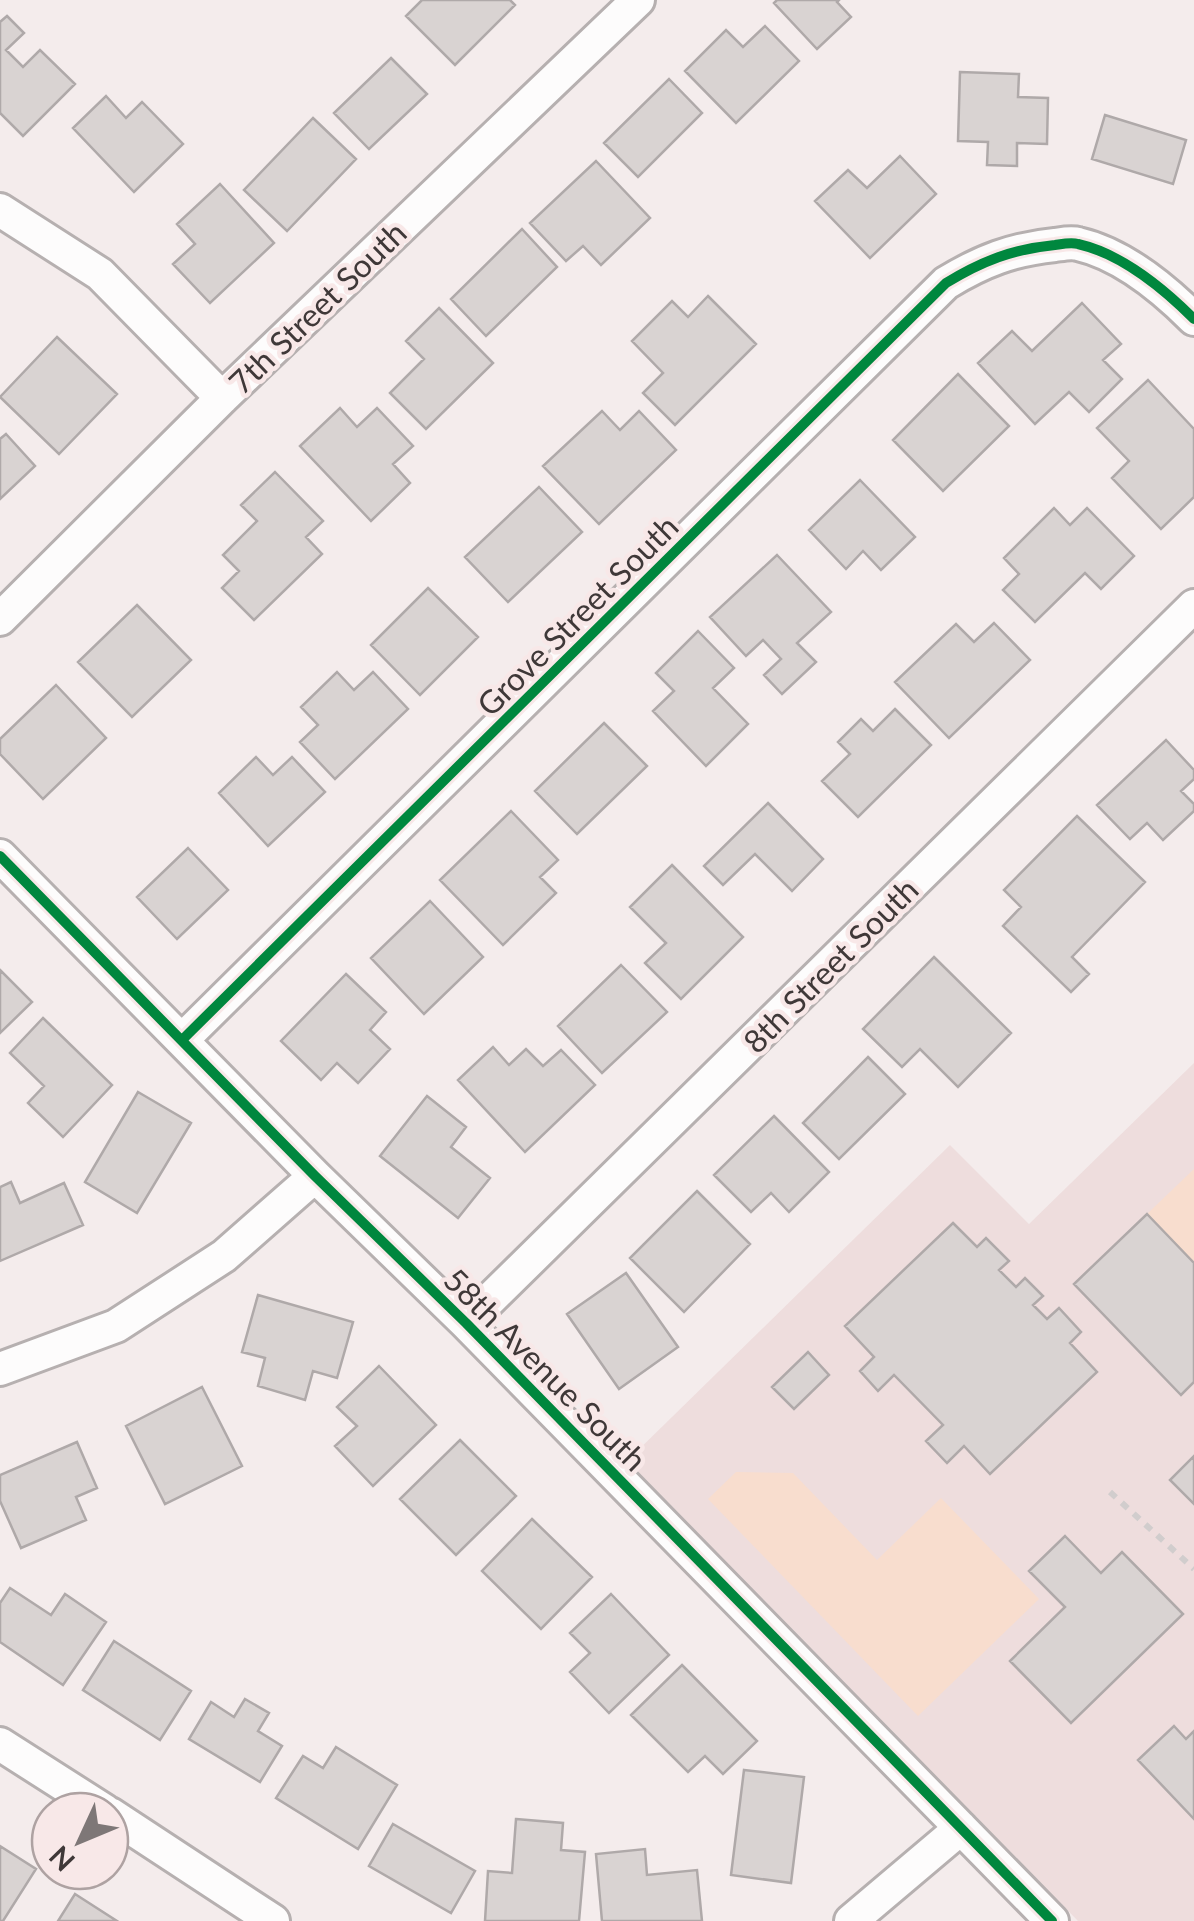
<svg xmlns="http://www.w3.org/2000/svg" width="1194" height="1921" font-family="Lato,sans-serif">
<rect width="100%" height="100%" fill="#f4ecec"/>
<!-- built -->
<path fill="#edd" d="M1194,1063V1921H1078L627,1461L950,1145L1029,1224Z"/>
<!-- green -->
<path fill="#f8ddce" d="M1194,1169V1263L1147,1214Z
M736,1472L793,1473L877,1560L941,1498L1039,1599L918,1716L708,1499Z"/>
<!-- building -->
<path fill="#d9d3d2" stroke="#afa9a9" stroke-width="2.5" d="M422,0H510L515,5L455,65L406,16Z
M777,0H839L837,2L851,17L817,49L774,3Z
M7,16L24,33L6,50L23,67L40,50L75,84L23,136L0,113V22Z
M765,26L799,61L736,123L685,71L726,30L743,47Z
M391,58L427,94L369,149L334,113Z
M960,72L1019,74L1018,97L1048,98L1047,144L1017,143V166L987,165L988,142L958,141Z
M669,79L702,113L638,177L604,143Z
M106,96L126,118L142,102L183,144L134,192L73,128Z
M1105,115L1186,140L1173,184L1092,159Z
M313,118L356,159L287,231L244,190Z
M900,156L936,194L870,258L815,201L848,170L867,188Z
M596,161L650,218L601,265L583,246L566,261L530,223Z
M220,184L274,243L210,303L173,264L195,244L177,224Z
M522,229L557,267L486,336L451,299Z
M708,296L756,344L675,425L643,393L663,373L632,341L672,301L688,317Z
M1082,303L1121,344L1103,360L1122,379L1089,412L1069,392L1035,424L978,363L1012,331L1032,351Z
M439,308L493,363L426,429L390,393L424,359L406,341Z
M57,337L117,394L59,454L0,397Z
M958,374L1009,426L943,491L893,440Z
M1148,380L1194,429V497L1161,529L1112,478L1129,461L1097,428Z
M340,408L357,427L377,408L413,446L393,464L410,483L371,521L300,446Z
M602,411L620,430L639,411L676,450L599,524L543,466Z
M6,434L35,466L0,499V439Z
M275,472L323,521L306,537L322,554L254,620L222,588L239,571L223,555L257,521L241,505Z
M860,480L915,537L881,570L863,551L846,569L809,530Z
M539,487L582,532L508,602L465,557Z
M1054,508L1070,525L1087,508L1134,556L1101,589L1085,573L1035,622L1003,590L1019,574L1004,558Z
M777,555L831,612L797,643L816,662L782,694L764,675L781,659L763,640L746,656L710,617Z
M428,588L478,637L420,695L371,645Z
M137,605L191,660L132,717L78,662Z
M994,623L1030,660L949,738L895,682L956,624L974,642Z
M698,631L734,668L713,688L748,724L706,766L653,711L674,691L656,673Z
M337,672L354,690L373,672L408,709L335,779L300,742L318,725L301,707Z
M56,685L106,738L43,799L0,754V739Z
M895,709L931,745L858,817L822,781L850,754L838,742L861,719L873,731Z
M604,723L647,766L577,834L535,791Z
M1166,740L1194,770V779L1181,791L1194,804V811L1163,840L1147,823L1130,839L1097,805Z
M256,757L273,775L292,757L325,792L268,846L219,793Z
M768,803L823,859L792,891L755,854L723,885L704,866Z
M511,811L558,860L540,877L556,893L503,945L440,880Z
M1077,816L1145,882L1072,957L1089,974L1071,992L1003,926L1021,907L1004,890Z
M188,848L228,890L177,939L137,897Z
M672,865L743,937L681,999L645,963L666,943L630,907Z
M430,901L483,957L424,1014L371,958Z
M934,957L1011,1033L958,1087L920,1049L902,1067L863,1029Z
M621,965L667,1012L602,1073L558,1026Z
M0,970L32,1002L0,1033Z
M346,974L386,1012L370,1030L390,1049L358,1083L337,1063L321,1080L281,1041Z
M43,1018L112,1085L63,1137L28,1103L44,1086L10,1053Z
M493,1047L509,1065L526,1049L543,1066L561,1050L595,1085L525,1152L458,1080Z
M868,1057L905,1094L839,1159L803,1123Z
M138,1092L191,1123L137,1213L85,1182Z
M427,1096L466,1127L451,1147L490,1178L458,1218L380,1156Z
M774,1116L829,1172L789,1212L771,1193L751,1212L714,1175Z
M11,1182L20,1203L64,1183L83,1225L0,1261V1187Z
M697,1191L750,1244L684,1312L630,1258Z
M1147,1214L1194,1263V1382L1181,1395L1074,1284Z
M953,1223L977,1247L986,1238L1009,1261L999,1270L1016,1287L1025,1278L1043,1296L1033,1305L1047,1319L1059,1308L1081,1332L1070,1343L1097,1372L990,1474L964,1446L947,1463L926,1441L943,1425L894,1375L878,1391L860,1371L874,1357L845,1326Z
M626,1273L678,1347L619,1389L567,1314Z
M258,1295L353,1322L337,1378L313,1371L305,1400L258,1386L265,1358L242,1352Z
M808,1352L829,1375L794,1409L772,1387Z
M379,1366L436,1425L373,1486L335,1446L357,1426L337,1407Z
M202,1387L242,1466L165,1504L126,1426Z
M460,1440L516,1496L456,1555L400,1499Z
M77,1442L97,1488L76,1497L86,1520L21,1548L0,1501V1475Z
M1194,1456V1504L1170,1480Z
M532,1519L592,1577L541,1629L482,1571Z
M1065,1536L1101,1573L1122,1552L1183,1614L1071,1723L1010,1661L1065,1607L1029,1571Z
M10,1588L51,1615L65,1594L106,1622L63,1685L0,1642V1603Z
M611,1594L669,1655L609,1713L570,1672L590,1653L570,1633Z
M114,1641L191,1691L160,1740L83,1690Z
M682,1665L757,1741L723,1774L705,1756L688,1772L631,1715Z
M245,1699L269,1713L258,1731L282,1746L260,1782L189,1739L211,1702L234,1717Z
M1174,1726L1186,1739L1194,1731V1819L1138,1760Z
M336,1747L397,1785L358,1849L276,1798L303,1756L323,1768Z
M744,1770L804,1777L791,1883L731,1875Z
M516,1819L563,1823L561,1850L585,1852L579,1921H485L488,1871L512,1873Z
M393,1824L475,1871L451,1913L369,1866Z
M0,1846L36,1869L3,1921H0Z
M645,1849L647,1875L697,1870L702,1921H602L596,1854Z
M75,1894L117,1921H58Z"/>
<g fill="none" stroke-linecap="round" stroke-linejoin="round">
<!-- street casing -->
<g stroke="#b6b0b0" stroke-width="38">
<path id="street" d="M0,210L100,274L222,398
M0,619L222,398L638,0
M0,856L315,1176L466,1323L1052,1921
M182,1040L946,283C982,261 1013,249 1055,245C1062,244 1071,242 1078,244C1122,254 1163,288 1194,319
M466,1323L1194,606
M0,1369L116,1326L224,1256L315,1176
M0,1744L105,1811
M110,1814L273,1921
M851,1921L961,1828"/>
</g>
<!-- path -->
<path stroke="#d1cdcd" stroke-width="6" stroke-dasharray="8 8" stroke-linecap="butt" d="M1110,1492L1194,1569"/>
<!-- street -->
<use href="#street" stroke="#fdfcfc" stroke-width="32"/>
<!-- cycleway casing -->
<g stroke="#f8e8e8" stroke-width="16">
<path id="cycleway" d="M0,856L315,1176L466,1323L1052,1921
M182,1040L946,283C982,261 1013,249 1055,245C1062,244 1071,242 1078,244C1122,254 1163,288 1194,319"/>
</g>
<!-- cycleway -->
<use href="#cycleway" stroke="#00873e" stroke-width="10"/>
</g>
<g text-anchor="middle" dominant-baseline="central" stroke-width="9" stroke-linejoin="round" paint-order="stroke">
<!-- street labels -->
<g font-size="32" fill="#3f3838" stroke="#f8e8e8">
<text transform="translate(317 307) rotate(-44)">7th Street South</text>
<text transform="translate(577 615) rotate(-45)">Grove Street South</text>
<text transform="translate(830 965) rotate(-45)">8th Street South</text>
<text transform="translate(546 1369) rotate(45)">58th Avenue South</text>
</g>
</g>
<!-- north arrow -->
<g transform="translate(80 1841) rotate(226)"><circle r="48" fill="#f8e8e8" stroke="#aea2a2" stroke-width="2.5"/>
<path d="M0-8L18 38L0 25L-18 38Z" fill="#7e7777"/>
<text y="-15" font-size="28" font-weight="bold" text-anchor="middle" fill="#3f3838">N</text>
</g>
</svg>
